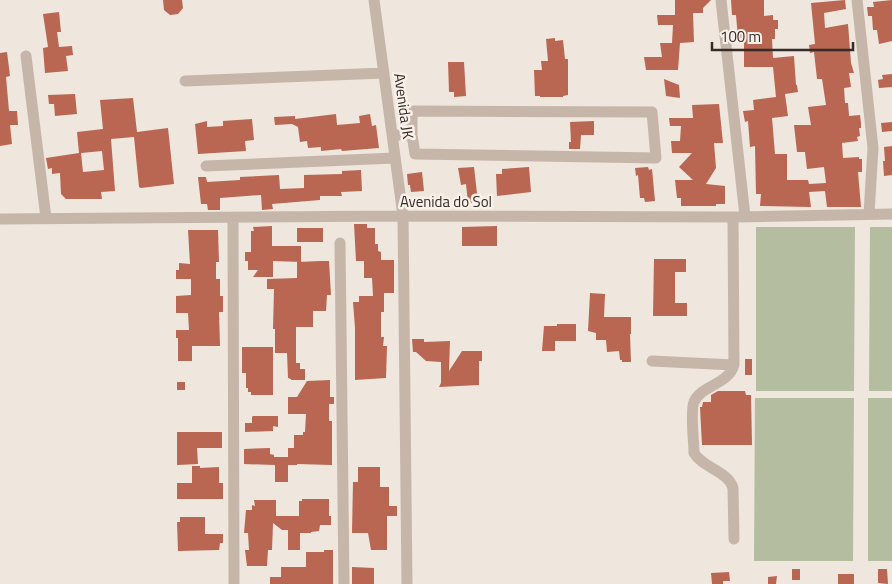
<svg xmlns="http://www.w3.org/2000/svg" width="892" height="584" font-family="'Titillium Web',sans-serif">
<rect width="100%" height="100%" fill="#efe6dd"/>
<!-- green -->
<path fill="#b4bd9f" d="M756,227H855L854,391H756Z
M870,227H892V391H869Z
M755,398H854L853,561H754Z
M868,398H892V561H868Z"/>
<!-- building -->
<path fill="#b96652" fill-rule="evenodd" d="M163,0H182L183,8L178,14L170,15L164,10Z
M675,0H711L703,8V13H693L694,42L680,43L678,70H646L644,57H662L660,43H672L673,25H658L657,15H675Z
M731,0H764V16L773,15V20H778V29H775V39H772L773,58L794,56L796,85H797L798,92L785,94L788,116L772,118L775,154H787V180H808L809,184L826,183L824,167L807,169L805,152H797L794,125H811L808,107L826,105L822,79H817L814,52L810,53L809,45L815,44L811,3L845,0L846,9L824,13L825,28L848,24L851,63L854,73H849L851,87L844,88L845,103H848L849,116L860,115L861,123V128H859L860,136L857,137L858,141L842,143L843,158L859,157V159H862V172H858L861,207H827L825,191L809,192L811,207L760,206L761,194H756L755,146L750,147L748,121L745,122L743,111L754,110L753,100L776,97L773,67H744V39L738,38L736,15H732Z
M892,0V41L879,44L877,30H873L872,16H868L867,7H874L873,2Z
M59,12L61,32H57L59,47L72,46L73,55L66,56L68,71L45,73L43,48L48,47L43,14Z
M555,38V41L563,40L565,59H568V95L563,96V97H540V96H535L534,70H542L541,61H548L546,39Z
M7,52L10,76L6,77L9,111H17L18,125H10L12,144L0,146V53Z
M448,62H464L466,96L454,97V92H449Z
M892,74V87L879,88L878,80L883,79L882,75Z
M664,79L679,85L680,98L666,96Z
M75,94L77,114L55,116L54,104H49L48,95Z
M133,98L137,132L168,128L174,184L141,188L139,187L134,137L111,139L115,191L101,192L102,199H66L61,194L60,173L52,174V168L48,169L46,158L79,153L77,132L103,129L100,100ZM102,151L104,170L83,172L81,153Z
M719,104L723,143H714L716,168L706,184L725,186V204H716V206H681V198H677L675,180H693L679,167L692,153H672L671,141H680L681,126H670L669,118H693L692,105Z
M336,114L337,125L360,123L359,116L370,114L372,126L376,125L379,148L342,151L341,149L321,151V147L308,148L307,141L300,142L298,127L292,124L275,125L274,117L295,116V119Z
M252,119L254,140L245,141L246,151L198,154L195,124L207,121V127L223,126V121Z
M594,121V135H581L580,149H569V142H571L570,122Z
M892,122V131L882,132L881,123Z
M892,146V175L884,176L883,161H885L884,147Z
M474,167L478,202L468,203L466,184L461,185L458,168Z
M529,167L531,192L497,196L496,174H502V169Z
M648,167L649,170L652,169L655,201L645,202L644,198H640L638,175L636,176L635,168Z
M361,170L362,191L341,192L342,196H320V200L272,204L273,209L262,210L261,195L220,198V210H208L207,204H201L198,177H206L207,182L240,180V177L279,175L280,189L304,188V175L342,174V171Z
M422,172L424,191L411,192L410,185H408L407,174Z
M354,224H367V228H375V244H378V251L381,252V260H394V293H384V312H381V337H384L383,346H387L386,378L355,380V328L353,302H359V296H373L372,278H364V261H356Z
M272,226V246H301V262L273,261V277H253L258,270H248V261H245V252H251V231H254L253,227Z
M497,226V246H462V227Z
M297,228H323V242H297Z
M188,230H218L219,262H216V279H220V296H223V312H219L220,346H192V361H178V338H176V330H189L188,313H176V296L191,295V279H176V270H179V263L190,264Z
M654,259H686V272H675V303H687V316H653Z
M321,261H329L331,295H327L326,311H313V327H296V363H300V369H305V380H291V379L288,378L287,353H275V329H273L274,289H267V279L297,278V262Z
M590,293L605,294L604,317H631V334H630L631,362H622V360H620L619,351L607,352L606,340H596V333L588,331Z
M557,324H576V341H555V351H542L544,326H557Z
M412,339H424V342L450,341L449,371L462,351H482V361H479V385L439,387L441,383V362L426,361L416,352H413Z
M242,347H273V395H251V392H248V388H246V373H242Z
M745,359H752V375H745Z
M330,380V397H334V404H329V421H332V465L297,464V465H288V482H275V465L244,464V449L270,448V454L274,455V457H288V448H294V435H303V432H305L306,414H288V397H297L307,381Z
M177,382H185V390H177Z
M718,391H745L746,395H751L752,445H702L700,407H702L703,402H711V395Z
M253,416H278V427L273,426V431L245,432V423H252V417Z
M177,432H222V448H197L198,464L177,465Z
M192,466H200V468L219,467V483H223V499H177V483H192Z
M358,467H380V487H389V506H397V516H387V550H371L368,533H352L353,482H358Z
M302,499H329V516H331V525H320L319,531L311,532V533H300V550H288V530H282L273,523L272,550H268L267,566H247L245,550H249L248,533H244L246,510H252V505L255,506L254,500H276V516H299V501H302Z
M180,517H205V534H223V543H220L219,550L178,551L177,522H180Z
M324,550H333V584H270V577H281V567H306V552H324Z
M352,567L374,568V584H352Z
M792,569H800V580H792Z
M878,569H887L888,584L878,583Z
M729,572L730,581H723V584H712L711,573Z
M838,574H854V584H838Z
M777,576L776,584H768V577Z"/>
<g fill="none" stroke-linecap="round" stroke-linejoin="round">
<!-- minor -->
<path stroke="#c6b6aa" stroke-width="11" d="M374,0L403,216L407,584
M721,0L745,216
M857,0L873,148L869,214
M26,56L46,218
M185,81L384,73
M392,135H412V111L652,112L656,158L415,154L412,135
M206,166L395,158
M733,217L734,365C728,385 701,385 694,402C690,411 694,441 694,453C703,468 728,471 733,488L734,539
M233,218L234,584
M0,219L403,216L733,217L892,214
M340,243L344,584
M652,361L734,365"/>
</g>
<g text-anchor="middle" dominant-baseline="central" stroke-width="5" stroke-linejoin="round" paint-order="stroke">
<!-- street labels -->
<g font-size="15" fill="#352c29" stroke="#f8f0e9">
<text transform="translate(404 106) rotate(82)">Avenida JK</text>
<text x="446" y="201">Avenida do Sol</text>
</g>
</g>
<!-- scale -->
<path d="M712 42v8h141v-8" fill="none" stroke="#352c29" stroke-width="2.5"/>
<text x="720" y="42" font-size="15" fill="#352c29" stroke="#f8f0e9" stroke-width="4" paint-order="stroke">100 m</text>
</svg>
